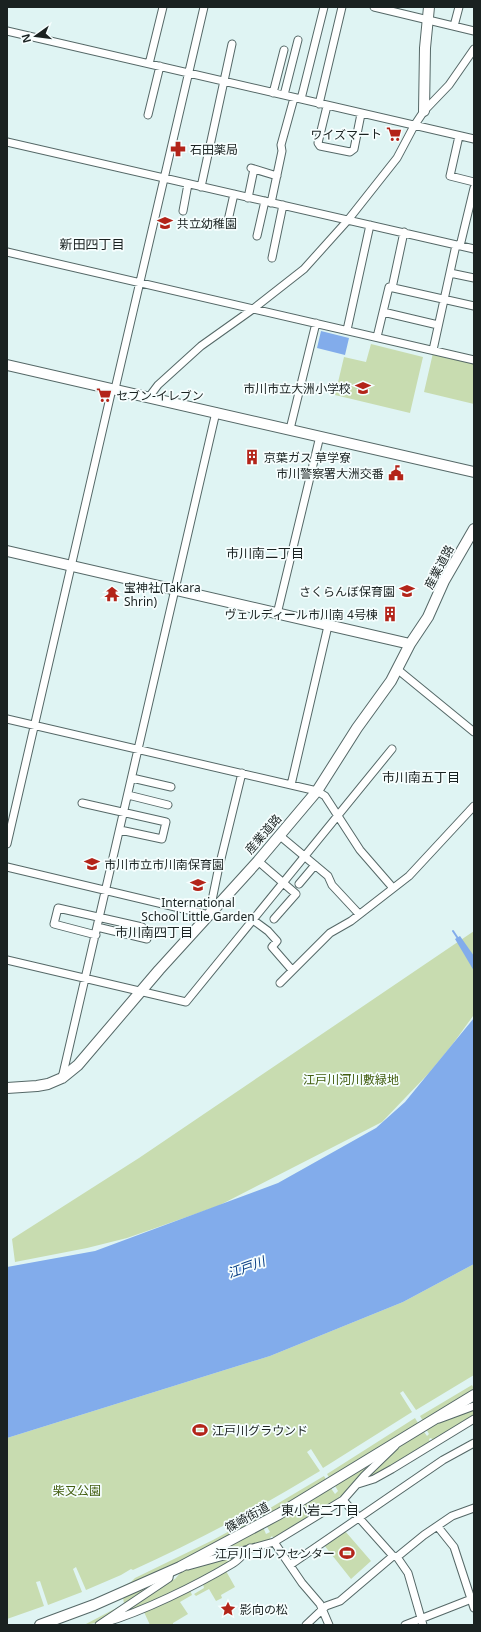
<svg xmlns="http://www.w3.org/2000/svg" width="481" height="1632" font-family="'Noto Sans','Noto Sans JP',sans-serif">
<rect width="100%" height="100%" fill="#dff4f3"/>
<!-- green -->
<path fill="#c8dcb0" d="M371,344L423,357L410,413L335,395L344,357L366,362Z
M433,353L474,363V404L424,392Z
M474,931L473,1016L452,1045L429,1073L382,1122L218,1206L127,1238L87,1248L15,1262L12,1239L139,1158Z
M474,1264V1375L416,1410L403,1391L400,1393L412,1412L323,1468L311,1449L307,1452L320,1471C259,1508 197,1541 133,1570L131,1569L121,1575L86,1590L76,1567L73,1569L82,1592L48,1605L40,1581L36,1582L44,1606L7,1619V1438L270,1356L403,1302Z
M472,1385L474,1389L470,1393L423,1421L420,1416Z
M474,1408V1416L433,1440L431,1438L429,1439L430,1442L370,1478L365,1477L385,1459L422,1429L427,1436L429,1434L425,1427Z
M415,1418L418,1423L330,1479L327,1474Z
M390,1449L342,1498L341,1496L339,1497L340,1499L274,1539L272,1536L270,1538L271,1541L245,1546L204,1559L263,1527L266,1534L270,1532L266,1525L330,1487L335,1494L338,1491L334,1484Z
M324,1476L327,1481L263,1519L260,1514Z
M257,1516L259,1521L189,1558L100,1598L131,1582L135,1578L213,1540Z
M345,1531L371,1561L351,1579L324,1545Z
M246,1550C214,1578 155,1601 115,1617L164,1584L175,1579L183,1570Z
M226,1571L235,1587L221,1595L222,1598L216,1601L209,1589L196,1596L194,1594L204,1588L203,1584Z
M163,1579L101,1622L84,1625L124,1604L123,1597Z
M190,1590L192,1595L180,1602L188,1614L173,1623V1625H150L144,1612Z"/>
<!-- water -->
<path fill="#82aceb" d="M321,331L349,338L345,355L317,348Z
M460,936L474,956V971L455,939Z
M474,1018V1264L403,1302L270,1356L7,1438V1267L95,1251L278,1183L376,1128L405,1102Z"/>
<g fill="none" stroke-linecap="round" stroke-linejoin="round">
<!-- stream -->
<path stroke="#82aceb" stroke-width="2" d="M453,931L459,940"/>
<!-- street casing -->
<g stroke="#556867" stroke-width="9">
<path id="street" d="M374,7L474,31
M454,26L459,7
M7,31L474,139
M149,64L163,7
M273,93L284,50
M284,95L298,40
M301,99L324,7
M319,104L342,7
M327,106L318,143L320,146L350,152L354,149L361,114
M148,115L160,66
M459,136L450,176L474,182
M7,142L474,249
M251,168L277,176
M201,187L232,44
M248,198L254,169
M271,203L282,151L281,145L294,98
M183,211L188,184
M227,225L234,194
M257,236L265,201
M460,246L474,188
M7,252L474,360
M272,258L283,205
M450,273L474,278
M392,288L404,232
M383,312L438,325
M347,330L370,225
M377,337L389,287L474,306
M433,350L456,245
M115,389L204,7
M149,397L158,385L201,346L253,309L304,269L348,220L397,158L414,126L424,111L449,85L474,49
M290,429L316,323
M277,614L320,436
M397,669L474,732
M7,719L317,791L325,796L360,850L393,888
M132,778L171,787
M291,785L328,626
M128,795L168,805
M82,803L166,822L162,839L120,830
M279,835L328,876L332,885L359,914
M7,844L112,389
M258,861L296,894L274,919
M7,867L209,915L218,871L242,773
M299,884L315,865
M253,920L268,931L277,941L272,947L292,970
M97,927L147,939
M96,935L54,924L58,908L142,927
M7,960L186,1002L392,749
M280,983L330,933L351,921L409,876L474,806
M62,1078L216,412
M439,1419L474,1406
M358,1484L374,1479L392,1469L474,1419
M343,1500L393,1556L397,1557L408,1573L423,1625
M438,1527L454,1547L474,1608
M274,1542L343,1500L364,1476L395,1446
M397,1557L424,1535L452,1516L474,1508
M290,1565L443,1460L474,1443
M188,1566L274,1542L302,1583L320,1604L329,1625
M104,1623C144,1611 195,1586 232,1564C239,1560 244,1553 250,1548
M99,1625L169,1578L170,1572
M306,1625L326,1606L340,1601L393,1556
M405,1625L474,1598"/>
</g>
<!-- secondary casing -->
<g stroke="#556867" stroke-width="12">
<path id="secondary" d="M424,111L425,48L429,7
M7,365L474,472
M7,551L410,644
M7,1088L37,1086L48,1084L62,1078L78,1065L159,970L258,861L317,791L357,728L391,681L410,644L428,617L444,581L474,529
M40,1625L94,1605L180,1567L279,1514L474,1395"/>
</g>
<!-- street -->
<use href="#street" stroke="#fff" stroke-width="7"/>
<!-- secondary -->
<use href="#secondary" stroke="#fff" stroke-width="10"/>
</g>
<!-- icons -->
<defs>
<g id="supermarket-bare" transform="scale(1.2)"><path d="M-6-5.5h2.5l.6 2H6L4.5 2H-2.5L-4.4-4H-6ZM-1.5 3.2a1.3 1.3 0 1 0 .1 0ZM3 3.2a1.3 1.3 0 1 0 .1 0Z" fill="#b32419" stroke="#f6fefe" stroke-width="2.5" paint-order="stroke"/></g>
<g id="pharmacy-bare" transform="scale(1.2)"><path d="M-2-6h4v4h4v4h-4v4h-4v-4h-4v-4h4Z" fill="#b32419" stroke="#f6fefe" stroke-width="2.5" paint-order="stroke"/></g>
<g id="school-bare" transform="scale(1.2)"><path d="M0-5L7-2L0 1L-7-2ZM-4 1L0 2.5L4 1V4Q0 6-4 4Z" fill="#b32419" stroke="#f6fefe" stroke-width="2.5" paint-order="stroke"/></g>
<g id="building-bare" transform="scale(1.2)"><path d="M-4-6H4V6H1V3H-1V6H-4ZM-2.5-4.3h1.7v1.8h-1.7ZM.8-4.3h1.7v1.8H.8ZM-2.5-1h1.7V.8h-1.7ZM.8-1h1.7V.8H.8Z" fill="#b32419" stroke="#f6fefe" stroke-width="2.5" paint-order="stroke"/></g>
<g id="civic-bare" transform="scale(1.2)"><path d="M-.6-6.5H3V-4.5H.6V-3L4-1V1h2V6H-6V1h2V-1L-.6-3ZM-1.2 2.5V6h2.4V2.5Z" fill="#b32419" stroke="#f6fefe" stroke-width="2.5" paint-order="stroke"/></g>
<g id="temple-bare" transform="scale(1.2)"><path d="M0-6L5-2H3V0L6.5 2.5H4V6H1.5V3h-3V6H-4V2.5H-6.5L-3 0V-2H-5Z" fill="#b32419" stroke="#f6fefe" stroke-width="2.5" paint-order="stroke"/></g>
<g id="stadium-bare" transform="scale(1.2)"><path d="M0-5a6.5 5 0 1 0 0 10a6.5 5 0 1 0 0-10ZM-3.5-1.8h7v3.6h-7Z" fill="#b32419" stroke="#f6fefe" stroke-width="2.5" paint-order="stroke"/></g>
<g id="sight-bare" transform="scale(1.2)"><path d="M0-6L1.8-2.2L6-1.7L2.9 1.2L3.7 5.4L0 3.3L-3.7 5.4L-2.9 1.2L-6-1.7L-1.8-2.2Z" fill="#b32419" stroke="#f6fefe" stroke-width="2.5" paint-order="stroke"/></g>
</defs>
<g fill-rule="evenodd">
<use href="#supermarket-bare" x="394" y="134"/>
<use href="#pharmacy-bare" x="178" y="149"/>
<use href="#school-bare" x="165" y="223"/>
<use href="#school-bare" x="363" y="388"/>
<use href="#supermarket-bare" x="104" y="395"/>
<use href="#building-bare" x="252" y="457"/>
<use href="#civic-bare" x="396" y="473"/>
<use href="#school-bare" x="407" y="591"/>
<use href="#temple-bare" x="112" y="594"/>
<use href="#building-bare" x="390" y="614"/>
<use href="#school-bare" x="92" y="864"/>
<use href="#school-bare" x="198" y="885"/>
<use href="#stadium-bare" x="200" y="1430"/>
<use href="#stadium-bare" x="347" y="1553"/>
<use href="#sight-bare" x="228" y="1609"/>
</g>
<g text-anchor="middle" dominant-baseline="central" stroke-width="3.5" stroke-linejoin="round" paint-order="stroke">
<!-- poi labels -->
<g font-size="12" fill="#1a2221" stroke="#f6fefe" text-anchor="start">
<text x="382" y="134" text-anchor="end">ワイズマート</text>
<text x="190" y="149">石田薬局</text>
<text x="177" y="223">共立幼稚園</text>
<text x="351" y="388" text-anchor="end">市川市立大洲小学校</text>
<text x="116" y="395">セブン-イレブン</text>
<text x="264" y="457">京葉ガス 草学寮</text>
<text x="384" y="473" text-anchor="end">市川警察署大洲交番</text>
<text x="124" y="587">宝神社(Takara<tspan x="124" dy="14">Shrin)</tspan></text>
<text x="395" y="591" text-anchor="end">さくらんぼ保育園</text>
<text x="378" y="614" text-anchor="end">ヴェルディール市川南 4号棟</text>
<text x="104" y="864">市川市立市川南保育園</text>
<text x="198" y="902" text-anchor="middle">International<tspan x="198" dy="14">School Little Garden</tspan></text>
<text x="212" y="1430">江戸川グラウンド</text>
<text x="335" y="1553" text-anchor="end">江戸川ゴルフセンター</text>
<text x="240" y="1609">影向の松</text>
</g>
<!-- street labels -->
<g font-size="12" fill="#1a2221" stroke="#f6fefe">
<text transform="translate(439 567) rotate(-62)">産業道路</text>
<text transform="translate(263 834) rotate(-49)">産業道路</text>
<text transform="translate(247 1517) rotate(-29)">篠崎街道</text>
</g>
<!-- park labels -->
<g font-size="12" fill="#425d0f" stroke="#f6fefe">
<text x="351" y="1079">江戸川河川敷緑地</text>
<text x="77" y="1490">柴又公園</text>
</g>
<!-- neighbourhood labels -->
<g font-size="13" fill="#1a2221" stroke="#f6fefe">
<text x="92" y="244">新田四丁目</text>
<text x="265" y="553">市川南二丁目</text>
<text x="421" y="777">市川南五丁目</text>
<text x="154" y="932">市川南四丁目</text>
<text x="320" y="1510">東小岩二丁目</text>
</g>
<!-- water labels -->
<g font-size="13" font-style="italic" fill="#033a82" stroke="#f6fefe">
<text transform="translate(246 1267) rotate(-20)">江戸川</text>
</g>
</g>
<!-- border -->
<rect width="481" height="1632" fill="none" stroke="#1a2221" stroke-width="16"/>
<!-- north arrow -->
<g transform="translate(36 36) rotate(256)" stroke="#f6fefe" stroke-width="3" paint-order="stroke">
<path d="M0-3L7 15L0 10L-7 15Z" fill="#1a2221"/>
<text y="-6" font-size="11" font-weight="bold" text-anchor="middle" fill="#1a2221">N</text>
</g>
</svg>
